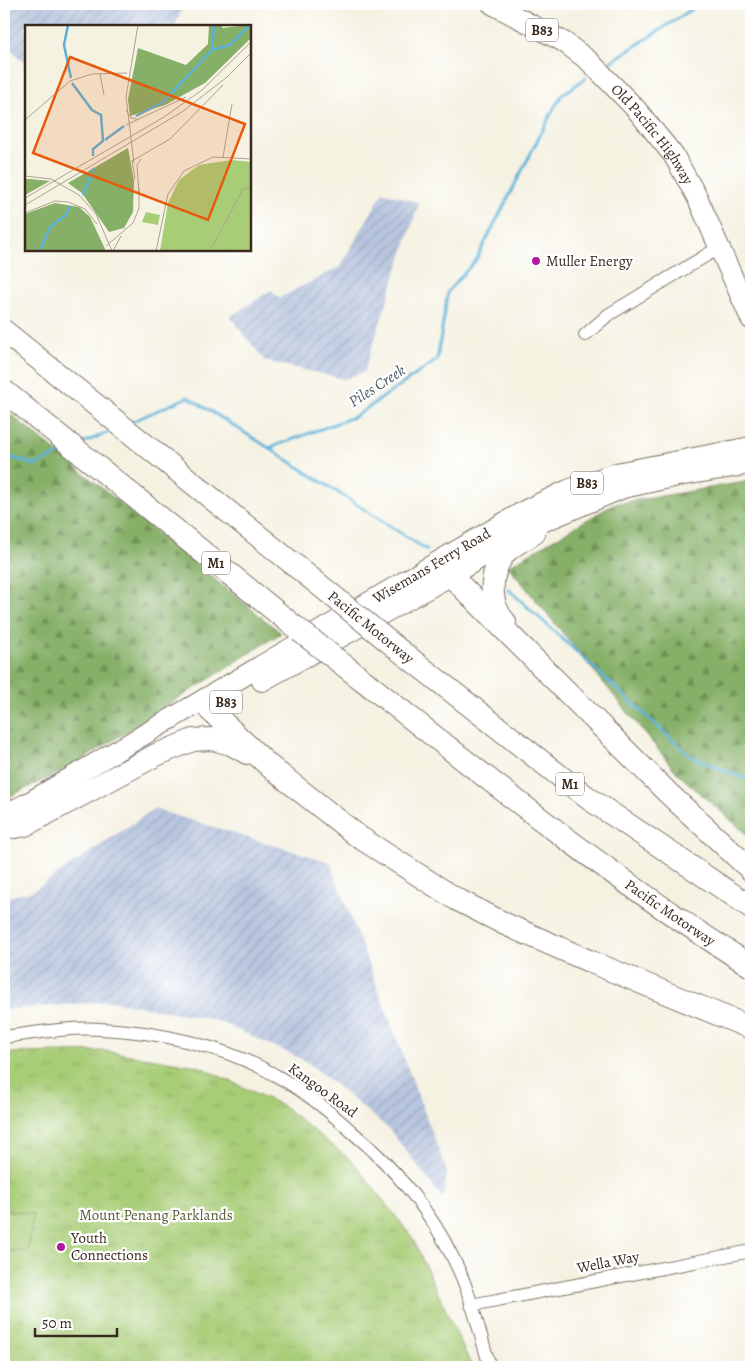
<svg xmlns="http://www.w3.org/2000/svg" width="755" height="1371" font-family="Alegreya,serif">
<defs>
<pattern id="industrial-furrows" width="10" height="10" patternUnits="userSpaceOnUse" patternTransform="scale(1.25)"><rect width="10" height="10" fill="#b7c5de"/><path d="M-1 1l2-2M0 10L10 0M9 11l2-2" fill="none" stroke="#9ea9be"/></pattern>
<pattern id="forest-firs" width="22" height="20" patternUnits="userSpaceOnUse" patternTransform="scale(1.25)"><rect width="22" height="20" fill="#86b068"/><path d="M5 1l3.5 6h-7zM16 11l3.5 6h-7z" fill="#6f8f55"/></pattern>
<pattern id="park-tufts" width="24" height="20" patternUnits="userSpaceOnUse" patternTransform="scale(1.25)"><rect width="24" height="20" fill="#a8cd77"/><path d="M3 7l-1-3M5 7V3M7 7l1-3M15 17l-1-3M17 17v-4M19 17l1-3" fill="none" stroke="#92b066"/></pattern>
<pattern id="garden-dots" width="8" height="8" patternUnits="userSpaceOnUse" patternTransform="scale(1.25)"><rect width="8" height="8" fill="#a8cd77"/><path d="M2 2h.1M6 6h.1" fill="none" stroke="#92b066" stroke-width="1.8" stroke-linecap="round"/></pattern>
</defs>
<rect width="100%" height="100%" fill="#fff"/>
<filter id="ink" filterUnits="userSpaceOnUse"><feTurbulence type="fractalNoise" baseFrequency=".02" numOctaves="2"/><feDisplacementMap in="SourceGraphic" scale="10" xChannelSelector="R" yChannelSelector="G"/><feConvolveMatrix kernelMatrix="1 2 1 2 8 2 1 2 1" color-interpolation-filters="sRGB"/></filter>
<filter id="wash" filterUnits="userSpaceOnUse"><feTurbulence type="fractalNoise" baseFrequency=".0096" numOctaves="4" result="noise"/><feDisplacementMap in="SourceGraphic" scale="20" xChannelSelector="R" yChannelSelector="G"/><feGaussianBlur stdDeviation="1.12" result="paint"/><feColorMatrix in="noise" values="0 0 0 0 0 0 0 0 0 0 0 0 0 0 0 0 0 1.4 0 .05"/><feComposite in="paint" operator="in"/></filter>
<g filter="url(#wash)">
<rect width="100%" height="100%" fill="#f5f2e2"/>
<!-- industrial -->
<path fill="url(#industrial-furrows)" d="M4,4H184L175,26H26V64L4,42Z
M383,192L419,203L364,372L344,379L265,361L230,317L271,290L279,298L340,267Z
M154,809L330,862L447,1172L443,1199L389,1129L306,1061L215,1020L111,1001L4,1010V898L33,891Z"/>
<!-- forest -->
<path fill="url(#forest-firs)" stroke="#606d43" d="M4,409L281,633L73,766L4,799Z
M751,481V838L678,774L508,566L614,504Z"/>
<!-- park -->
<path fill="url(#park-tufts)" stroke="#727c4a" d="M105,1051L198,1066L283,1106L354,1163L412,1237L472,1367H4V1055L13,1053Z"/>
<!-- garden -->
<path fill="url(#garden-dots)" stroke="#727c4a" d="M4,1210L33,1214L28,1252L4,1250Z"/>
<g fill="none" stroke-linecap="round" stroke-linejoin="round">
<!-- stream -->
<path stroke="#5bb2d8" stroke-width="3" d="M612,61L700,4
M131,422L188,397L269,448L356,416L437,360L448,291L476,260L554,108L562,95L586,78
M83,443L114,430
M269,448L427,550
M4,455L35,465L66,451
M508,589L690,756L751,781"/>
</g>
</g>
<g filter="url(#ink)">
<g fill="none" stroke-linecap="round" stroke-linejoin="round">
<!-- minor casing -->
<g stroke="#7c7063" stroke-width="14">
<path id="minor" d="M585,335L608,315L720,247
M4,1037C36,1033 69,1027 101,1029C157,1031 227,1047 275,1075C303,1090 328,1110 351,1131C393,1166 431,1211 454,1260C471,1293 479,1331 490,1367
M471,1305L751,1251"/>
</g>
<!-- primary casing -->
<g stroke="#7c7063" stroke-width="22">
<g id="primary">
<path id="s1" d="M492,4L564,42L589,61L636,109L674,156L697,197L751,319"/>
<path d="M262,681L450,576L535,525L623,488L678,476L751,464"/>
<path id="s2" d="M4,815L26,804L526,510L568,490L616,473L751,447"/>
</g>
</g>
<!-- motorway casing -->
<g stroke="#7c7063" stroke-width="24">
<g id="motorway">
<path d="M4,331L328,592"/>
<path d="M4,391L300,631"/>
<path d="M438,563L669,794L751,870"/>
<path d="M505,622C488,604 489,572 505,553C512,545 525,539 534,533L535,525"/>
<path d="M399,650L588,798L751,907"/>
<path id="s3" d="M364,681C490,781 615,881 751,966"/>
<path d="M205,700L210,710L268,765L359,837L456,899L505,924L589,961L751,1028"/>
<path d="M15,827L25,825L156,755L193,740L212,739L231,744L247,753"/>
</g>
</g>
<!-- minor -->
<use href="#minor" stroke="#fff" stroke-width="12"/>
<!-- primary -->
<use href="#primary" stroke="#fff" stroke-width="20"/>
<!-- motorway -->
<use href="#motorway" stroke="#fff" stroke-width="22"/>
<!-- motorway-bridge casing -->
<g stroke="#7c7063" stroke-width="24" stroke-linecap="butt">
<path id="motorway-bridge" d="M328,592L399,650
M300,631L364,681"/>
</g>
<!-- motorway-bridge -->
<use href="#motorway-bridge" stroke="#fff" stroke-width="22"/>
</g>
</g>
<!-- markers -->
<g fill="#b5179e" stroke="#fff" stroke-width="2">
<circle cx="536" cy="261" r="5"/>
<circle cx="61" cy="1247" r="5"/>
</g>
<g text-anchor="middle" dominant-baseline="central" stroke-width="4.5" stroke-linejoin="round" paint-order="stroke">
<!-- shield labels -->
<g fill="#fff" stroke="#766a62" stroke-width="1">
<rect x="526" y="18.5" width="32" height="23" rx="4"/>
<rect x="571" y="471.5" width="32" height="23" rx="4"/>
<rect x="202" y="551.5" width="28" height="23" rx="4"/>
<rect x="210" y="690.5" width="32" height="23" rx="4"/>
<rect x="556" y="772.5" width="28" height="23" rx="4"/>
</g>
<g font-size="14" font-weight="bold" fill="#3b2a1e">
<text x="542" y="30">B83</text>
<text x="587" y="483">B83</text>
<text x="216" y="563">M1</text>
<text x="226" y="702">B83</text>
<text x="570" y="784">M1</text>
</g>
<!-- street labels -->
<g font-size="15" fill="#3b2a1e" stroke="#fff">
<text stroke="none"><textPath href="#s1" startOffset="210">Old Pacific Highway</textPath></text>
<text stroke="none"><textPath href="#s2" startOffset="495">Wisemans Ferry Road</textPath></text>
<text transform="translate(371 627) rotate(39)">Pacific Motorway</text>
<text stroke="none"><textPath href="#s3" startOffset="384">Pacific Motorway</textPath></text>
<text transform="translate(323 1090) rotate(36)">Kangoo Road</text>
<text transform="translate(608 1262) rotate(-11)">Wella Way</text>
</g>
<!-- poi labels -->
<g font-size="15" fill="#3b2a1e" stroke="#fff" text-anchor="start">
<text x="546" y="261">Muller Energy</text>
<text x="71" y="1238">Youth<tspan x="71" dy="17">Connections</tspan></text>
</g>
<!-- park labels -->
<g font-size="15" fill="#5c5b39" stroke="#fff">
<text x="156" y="1215">Mount Penang Parklands</text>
</g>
<!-- water labels -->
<g font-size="16" font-style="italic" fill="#486068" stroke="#fff">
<text transform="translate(377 386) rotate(-33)">Piles Creek</text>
</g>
</g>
<!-- overview -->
<g transform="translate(25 25)">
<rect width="226" height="226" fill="#f5f2e2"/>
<path d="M121,187L135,190L133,200L117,197Z" fill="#a8cd77"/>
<path d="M184,0H197V3L226,0V13L180,58L140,80L105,91L103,74L113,23L161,40L183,19ZM103,123L109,156L108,187L99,203L84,207L57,168L43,158ZM0,154H5L25,156L0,170ZM30,178L54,182L65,192L81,226H0V189Z" fill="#86b068"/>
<path d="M207,135L226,137V226H135L143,178L154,155L174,140Z" fill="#a8cd77"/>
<path fill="none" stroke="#5bb2d8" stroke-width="2.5" d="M43,0L39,20L46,53M187,25L205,20L225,0M47,58L67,85L76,90L78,116L68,124V131M111,91L138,77L187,25L189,0M80,115L99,101M58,170L69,143M15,226L25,202L41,190L45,181"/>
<path fill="none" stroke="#aba294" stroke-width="1" d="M75,49L79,70M101,85L106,93L112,94M0,95L45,56L67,49L102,48M101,100L161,72M198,132L207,79M107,135L110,154M107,136L145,114L198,60M109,138L101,72L113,0M0,151L26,154L54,170L71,189L87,226M114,167L112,140L116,134M0,173L139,92L177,65L227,16M0,180L157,87L202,52L227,27M0,188L30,176L43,177L60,184L72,199M81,221L108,198L114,183V164M186,224L218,164L227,162M88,226L96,211M131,226L143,169L159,146L188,132L227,134"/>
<path fill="#e8590c" fill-opacity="0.15" stroke="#e8590c" stroke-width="2.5" d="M45,32L220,99L183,195L8,128Z"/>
<rect width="226" height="226" fill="none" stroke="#3b2a1e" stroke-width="2.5"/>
</g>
<!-- margin -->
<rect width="755" height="1371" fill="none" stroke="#fff" stroke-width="20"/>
<!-- scale -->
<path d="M35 1328v8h82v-8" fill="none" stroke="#3b2a1e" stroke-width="2.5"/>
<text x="42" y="1328" font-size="15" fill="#3b2a1e" stroke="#ffffff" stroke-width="4" paint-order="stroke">50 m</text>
</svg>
